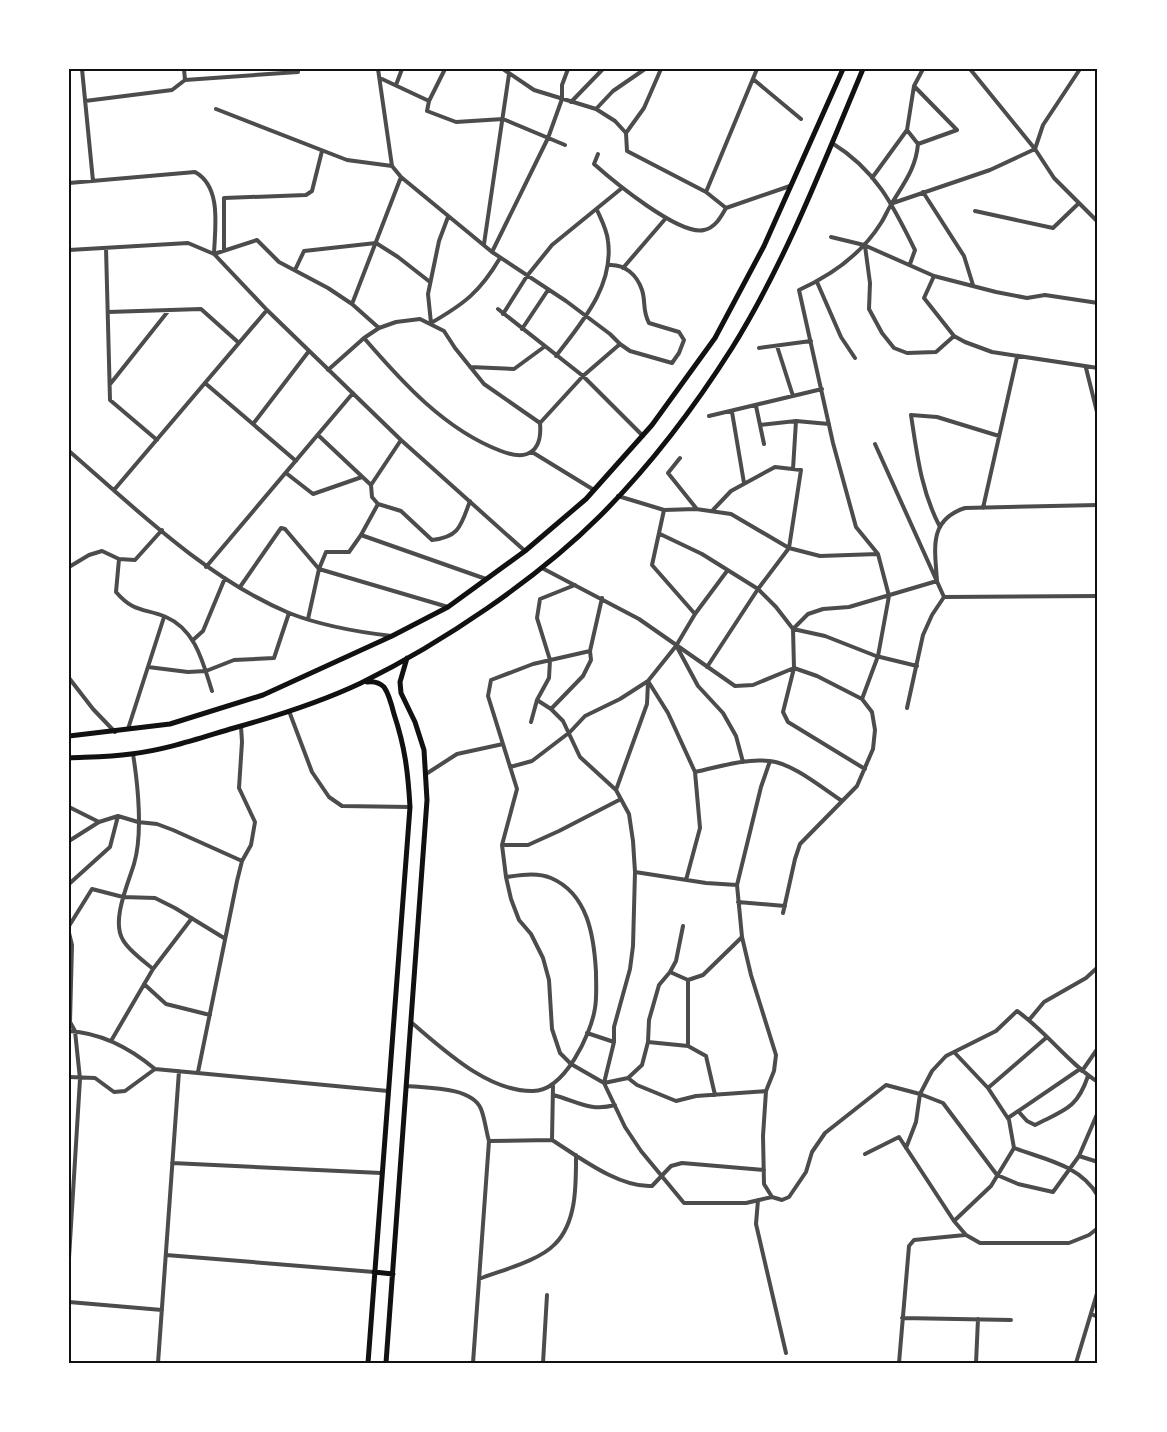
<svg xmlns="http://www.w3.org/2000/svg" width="1167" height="1432" font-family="Mulish,sans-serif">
<rect width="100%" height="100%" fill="#fff"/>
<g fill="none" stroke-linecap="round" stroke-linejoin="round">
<!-- minor -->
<path stroke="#4c4c4c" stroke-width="4" d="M82,69L93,181
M378,69L392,166L401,177L492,252L566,301L610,334L620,344L630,351L672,363L679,353L684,340L679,332L649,323C642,310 646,302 642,290C637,275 625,264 609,265
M445,69L429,101L427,111L456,122L503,119L565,145
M503,69L534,90L596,109L615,121L626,133L627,151L706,192L726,208L790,186
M970,69L1035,149L1054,178L1098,222
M382,79L429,101
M753,79L801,119
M185,80L298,72V69
M396,85L402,69
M85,101L172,90L185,80L184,69
M571,102L603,69
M216,109L347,160L392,166
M596,109L613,91L645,69
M907,130L918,144L957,130L915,87
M626,133L644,108L661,69
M832,143C876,170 893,205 915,250L910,264
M598,154L594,164C612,180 679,236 704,230C715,228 721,217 726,208
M872,178L907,130L914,86L923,69
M69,183L195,172C222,187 215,227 214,254L257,240L279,262L328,288L352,304L379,328
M706,192L757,69
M923,192L964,256L973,285
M893,203L990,170L1035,149L1043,125L1080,69
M975,211L1053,228L1079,203
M448,217L439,241L428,294L431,323C464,304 480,292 500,258
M831,237L864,245L934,276L996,292L1027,298L1045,295L1098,303
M484,244L509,74
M865,246L870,283L869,309L882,333L894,348L907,353L936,352L954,336
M106,248L110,400L157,440
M69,250L188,243L214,254L267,310L401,440L525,551
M224,250V198L306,195L312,191L322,151
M492,252L548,138L562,99V85L568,69
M623,268L666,218
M295,270L304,251L376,243L398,257L430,282
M934,276L924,298L954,336L965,342L992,352L1098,368
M817,282L841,337L855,358
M352,304L401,177
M498,309L583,376L643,436
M108,312L201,309L239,343
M503,314L527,276L552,245L622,188
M522,329L548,290
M777,346L793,396
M759,348L811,341
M556,356C582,322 614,286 608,241C607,230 601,219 597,210
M470,367L514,369L544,347
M1086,368L1098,416
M328,370L364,338L379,328L396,322L420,319L444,331L455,348L484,384L540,423C541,434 540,449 527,454C519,457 509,454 501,451C445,430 402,382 364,338
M111,383L169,310
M205,383L296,461
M756,406L764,444
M732,412L744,483
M709,416L822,389
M540,423L583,376L620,344
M253,424L309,351
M760,425L796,421L829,424
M318,435L371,485L401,440
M875,444L944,597L932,615L923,635L907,708
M69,451C136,509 206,578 289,613C322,626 357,632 392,636
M532,452L594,490
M680,458L668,473L696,508
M793,469L796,421
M286,473L313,494L362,477
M114,490L267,310
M618,496L664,510
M378,504L401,511L432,540C460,537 461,525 470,501
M983,508L1017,357
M940,527C921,491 917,454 911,415L937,417L999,436
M660,534L702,554L758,589L776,607L793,629L794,668L783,712L788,722L865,769
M361,535L486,579
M119,559L116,592C134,613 144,608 166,617C196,630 203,663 212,691
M69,567L89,555L102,551L119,559L135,560L162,530
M206,567L353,393
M542,568L639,619L735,686L753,685L794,668L817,676L862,699L872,712L875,730L873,749L857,786L800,844L795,859L783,913
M240,587L281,528L285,529L319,569L326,552H349L361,535L378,504L372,497L371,485
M944,597L1098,596
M602,598L590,651L533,664L491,680L488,696L517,789L502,845L506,877L511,899L519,920L531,934L543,958L549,980L552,1029L560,1053L571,1064L604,1083L625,1127L641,1151L684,1203H746L772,1197
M695,614L652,565L664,510L696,509L731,514L789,548L820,556L878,554
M308,619L319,569L448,607
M793,629L808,614L823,609L849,607L937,581C935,549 928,520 965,508L1098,505
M793,629L825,636L876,656L917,666
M193,640L203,631L225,578
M677,647L698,686L723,713L736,736L743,762
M148,667L188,672L206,671L234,660L274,658L289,613
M707,667L758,589L789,548L801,470L775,467L731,491L713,510
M69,678L93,709L115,732
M648,681L668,713L695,772L700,828L686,880
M862,699L878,656L889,596L878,554L856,527L833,443L799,290C832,275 861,255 881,223C885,217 888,209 892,203C904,183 916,168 918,144
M537,700L551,709L563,721L580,757L616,790L629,814L633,841L635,872L633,946L630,969L614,1027V1042L604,1083L628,1078L642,1065L648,1042L649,1020L659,985L670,972L676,961L683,926
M551,709L583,676L591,660L590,651
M289,711L312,772L329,797L342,806L410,807
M531,722L537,700L549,678L550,660L537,618L540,599L575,585
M128,729L164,617
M133,754C138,785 143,834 134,864C128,884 111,921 123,940C129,951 144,961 153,969
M770,761L761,787L737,885L742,937L751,975L776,1055L774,1071L766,1091L763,1136L764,1184L772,1197L782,1200L789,1197L806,1172L812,1152L825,1133L886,1085L920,1094L943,1103L997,1175L1018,1184L1053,1192L1079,1156L1098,1112
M510,767L532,761L570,732L585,716L620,699L648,681L676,646L695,614L727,571
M695,772C719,767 745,758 769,761C793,763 822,788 842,801
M426,774L457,754L503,744
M616,790L647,704L648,682
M69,807L99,822
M69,841L99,822L118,816L138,822L157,824L173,830L242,861
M502,845H528L559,831L621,799
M635,872L706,883L737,885
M69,884L110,847L118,816
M738,902L785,906
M69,926L92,889L123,897L155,898L175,908L224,938
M69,933L72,945L70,1022L75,1031L80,1079L69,1258
M670,972L688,980L703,975L742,937
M688,980V1046
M144,984L166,1004L210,1015
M1029,1020L1044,1002L1086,978L1098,967
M412,1023C444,1050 488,1092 533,1091C564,1091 591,1035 595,1008C597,997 596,983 596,972C594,936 588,894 551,878C537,872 521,875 506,877
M69,1031C102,1033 131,1049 155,1069
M587,1033L614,1042
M111,1041L153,969L192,918
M648,1042L688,1046L706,1056L715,1095
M1082,1071L1098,1048
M198,1072L237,881L242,861L251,845L255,822L239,788L242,742L241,726
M69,1077L95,1078L114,1092L125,1091L155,1069L388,1091
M628,1078L637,1085L676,1101L696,1096L766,1091
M407,1086C428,1088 472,1087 481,1109C485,1119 486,1131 489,1141L473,1363
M553,1086L552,1140C579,1157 619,1188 652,1186L671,1166L682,1163L764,1170
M988,1088L1047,1037
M553,1095C577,1101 590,1112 615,1105
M1018,1111L1027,1121L1035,1125C1064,1110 1077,1109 1088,1076
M1008,1118L1080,1069
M489,1141L552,1140
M906,1148L916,1122L920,1094L932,1071L946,1056L996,1031L1017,1011C1047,1032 1068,1063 1098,1082
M1014,1148C1046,1160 1080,1165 1098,1196
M865,1154L899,1137L954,1221L966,1235L980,1243H1069L1089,1235L1098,1228
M1079,1156L1098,1162
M172,1163L381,1173
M758,1200L756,1224L786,1353
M954,1221L991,1186L1014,1148L1009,1120L988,1088L954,1052
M166,1255L374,1272
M479,1279C502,1270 539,1261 555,1244C577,1222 576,1184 576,1155
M69,1302L162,1310
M1091,1314L1098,1317
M902,1318L1011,1320
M158,1363L179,1071
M543,1363L547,1295
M899,1363L909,1246L914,1240L965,1235
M976,1363L978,1319
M1076,1363L1098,1290"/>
<!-- secondary -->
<path stroke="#111" stroke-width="5" d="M367,682C373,681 379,682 384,687C389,694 392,706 394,714C405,747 408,772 410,807L368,1363
M69,736L170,724L263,695L392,636L448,607L525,551L586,499L652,425L715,338L764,246L843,69
M69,758C89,757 110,757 131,754C166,750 200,738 234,728C277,716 321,702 361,683C442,643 536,580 600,516C650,466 694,408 732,348C786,261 823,164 863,69
M374,1272L393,1274
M386,1363L427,800L424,750L415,722L401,693L400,682L407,658"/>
</g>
<!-- border -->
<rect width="1167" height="1432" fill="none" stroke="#ffffff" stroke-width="141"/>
<rect x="70" y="70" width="1026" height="1292" fill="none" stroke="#111" stroke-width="2"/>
</svg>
